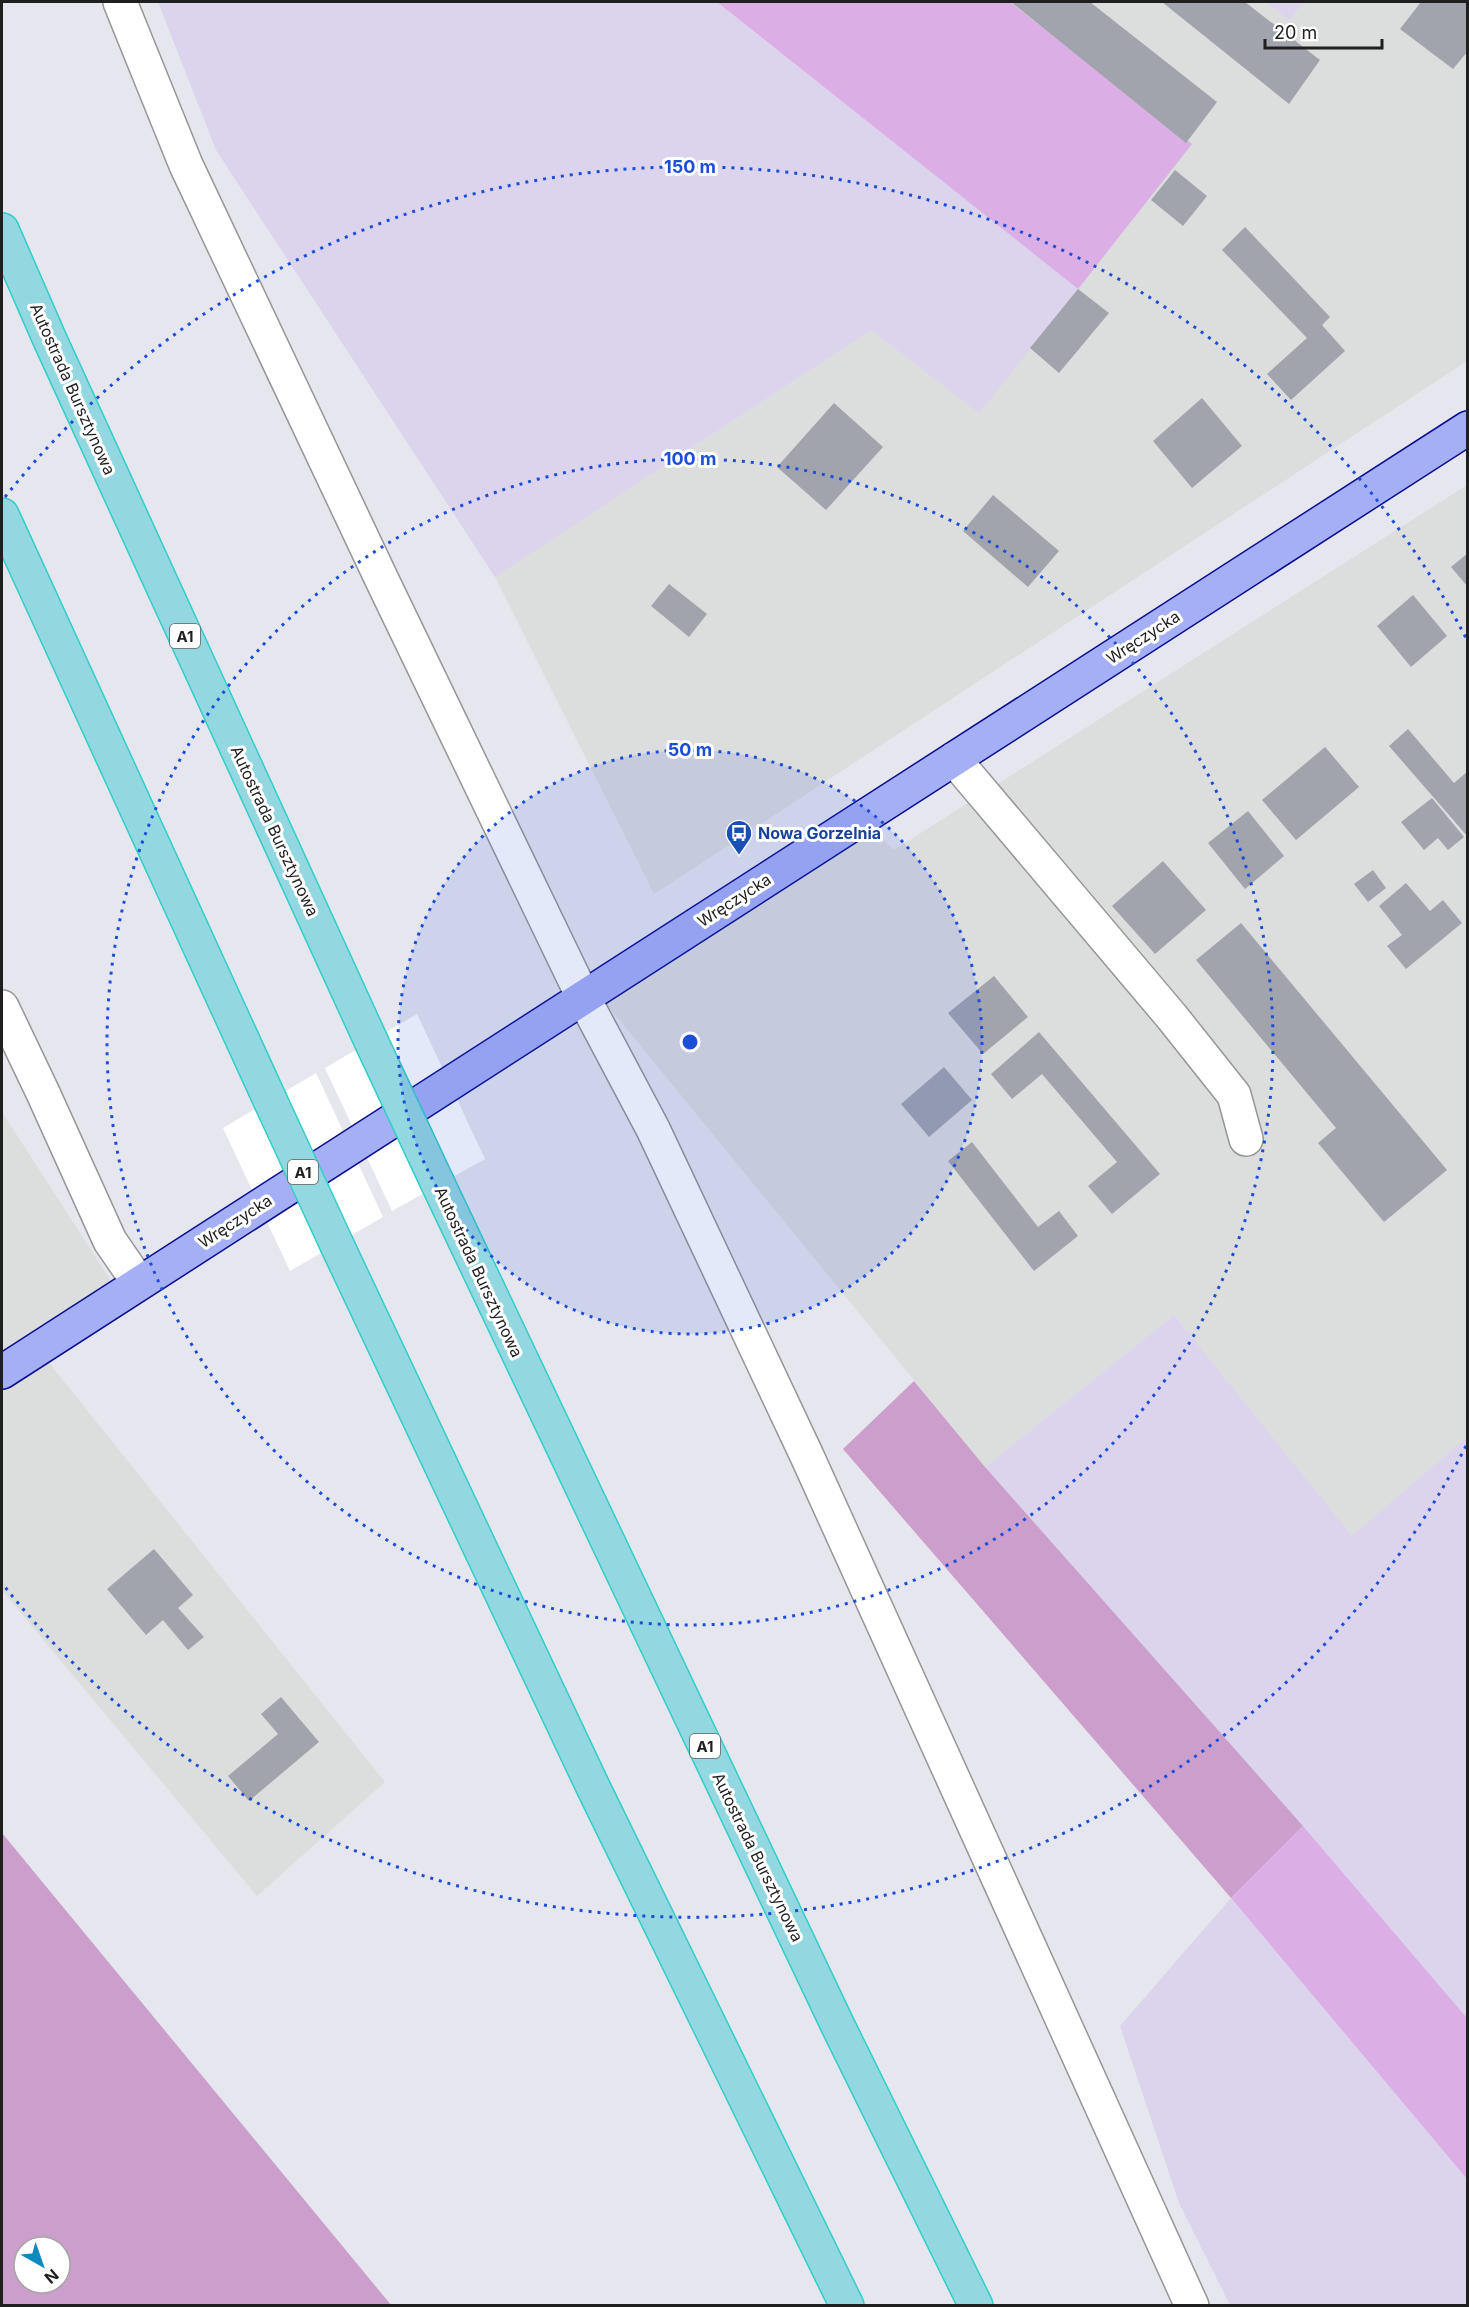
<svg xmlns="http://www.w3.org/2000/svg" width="1469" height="2307" font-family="Inter,sans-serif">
<rect width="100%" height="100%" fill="#e6e6ef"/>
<!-- residential -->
<path fill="#dcdddd" d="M1006,2H1267L1289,20L1304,2H1467V361L654,894L495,577L871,330L979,412L1078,289Z
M1467,485V1437L1352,1537L1174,1315L985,1467L595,990L862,818L894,850Z
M2,1112L120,1295L38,1349L385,1782L257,1896L2,1590Z"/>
<!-- farmland -->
<path fill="#dcd3ec" d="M158,2H717L1078,289L979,413L871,330L495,577L216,150Z
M1267,2H1304L1289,20Z
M1174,1315L1352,1536L1467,1437V2018L1303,1826L985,1467Z
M1231,1898L1467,2179V2305H1230L1179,2203L1120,2026Z"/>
<!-- grass -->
<path fill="#dbafe5" d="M717,2H1010L1192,144L1078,289Z
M1303,1826L1467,2018V2179L1231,1898Z"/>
<!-- forest -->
<path fill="#cb9ecb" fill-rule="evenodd" d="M914,1381L985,1467L1303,1826L1231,1898L843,1449Z
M2,1833L391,2305H2ZM24,2247H60V2283H24Z"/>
<!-- pier -->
<path fill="#fff" d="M417,1014L485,1159L392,1211L325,1068Z
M316,1073L383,1217L290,1271L223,1128Z"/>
<!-- building -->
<path fill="#a2a4ad" d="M1011,2H1090L1217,102L1186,143Z
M1162,2H1245L1320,60L1289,104Z
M1421,2H1468V51L1453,69L1400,29Z
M1175,170L1207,196L1183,226L1151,200Z
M1245,227L1330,317L1322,325L1345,351L1291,400L1267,374L1307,338L1222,250Z
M1078,289L1109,313L1059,373L1030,348Z
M1202,398L1242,446L1192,488L1153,441Z
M834,403L883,447L826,510L777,467Z
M993,495L1059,551L1028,587L963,531Z
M1468,553V587L1451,567Z
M669,584L707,614L689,637L651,606Z
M1413,595L1447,636L1411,667L1377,626Z
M1408,729L1454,783L1468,771V837L1389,746Z
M1325,747L1359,787L1296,840L1262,800Z
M1432,798L1464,837L1448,850L1438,838L1424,850L1401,822Z
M1248,811L1284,856L1245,889L1208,843Z
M1163,861L1206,910L1155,954L1112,906Z
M1373,870L1386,888L1368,902L1354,884Z
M1406,883L1430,911L1443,900L1462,923L1406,969L1387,946L1402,935L1379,906Z
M1241,923L1447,1170L1384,1222L1318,1143L1336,1128L1196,960Z
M994,976L1028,1017L983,1054L948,1013Z
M1039,1032L1160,1174L1112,1214L1088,1186L1117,1162L1042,1074L1012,1099L991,1074Z
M944,1067L972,1100L929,1137L901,1104Z
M972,1142L1038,1227L1059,1211L1078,1236L1034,1271L948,1161Z
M154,1549L193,1595L178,1608L204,1637L188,1650L163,1620L146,1635L107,1589Z
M281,1697L319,1742L249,1801L228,1776L278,1734L261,1714Z"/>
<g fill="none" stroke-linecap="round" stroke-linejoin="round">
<!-- minor casing -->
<g stroke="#969696" stroke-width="36">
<path id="minor" d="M120,2L186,165L382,580L583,997L653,1129L807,1456L1192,2306
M954,759L1172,1017L1234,1095L1246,1139
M2,1007L43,1093L110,1241L139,1283"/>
</g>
<!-- major casing -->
<g stroke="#0b0f8f" stroke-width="36">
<path id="major" d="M2,1372L1468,428"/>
</g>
<!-- highway casing -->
<g stroke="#32cec8" stroke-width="36">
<path id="highway" d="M2,230L50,340L371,1041
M2,515L270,1100
M438,1184L838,2026L976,2306
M337,1245L593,1787L847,2306"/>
</g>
<!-- minor -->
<use href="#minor" stroke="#fff" stroke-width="33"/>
<!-- major -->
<use href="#major" stroke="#a5aff5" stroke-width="33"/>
<!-- highway -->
<use href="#highway" stroke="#93d8e0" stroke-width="33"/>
<!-- highway-bridge casing -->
<g stroke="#32cec8" stroke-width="36" stroke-linecap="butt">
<path id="highway-bridge" d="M371,1041L438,1184
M270,1100L337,1245"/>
</g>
<!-- highway-bridge -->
<use href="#highway-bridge" stroke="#93d8e0" stroke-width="33"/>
</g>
<!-- distance rings -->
<circle cx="690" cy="1042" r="292" fill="#1d4ed8" fill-opacity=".12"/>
<g fill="none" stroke="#1d4ed8" stroke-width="3" stroke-dasharray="3 6">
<circle cx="690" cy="1042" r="292"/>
<circle cx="690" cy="1042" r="583"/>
<path d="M1466 1446A875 875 0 0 1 5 1587M5 497A875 875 0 0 1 1466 638"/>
</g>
<!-- icons -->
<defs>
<g id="bus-pin" transform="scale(1.35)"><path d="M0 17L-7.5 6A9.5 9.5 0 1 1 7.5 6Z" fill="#1a4fb4" stroke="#fff"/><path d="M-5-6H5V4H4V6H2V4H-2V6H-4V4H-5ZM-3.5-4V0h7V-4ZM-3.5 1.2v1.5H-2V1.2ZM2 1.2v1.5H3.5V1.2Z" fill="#fff"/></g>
</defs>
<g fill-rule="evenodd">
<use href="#bus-pin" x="739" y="833"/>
</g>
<g text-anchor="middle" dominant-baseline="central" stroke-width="6" stroke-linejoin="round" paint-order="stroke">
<!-- shield labels -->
<g fill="#fff" stroke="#626262" stroke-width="1.5">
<rect x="170" y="624" width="30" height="24" rx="4.5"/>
<rect x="288" y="1160" width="30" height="24" rx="4.5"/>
<rect x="690" y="1734" width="30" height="24" rx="4.5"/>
</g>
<g font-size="15" font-weight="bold" fill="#1f1f1f">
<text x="185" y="636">A1</text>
<text x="303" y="1172">A1</text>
<text x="705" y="1746">A1</text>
</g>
<!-- street labels -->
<g font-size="16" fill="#1f1f1f" stroke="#fff">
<text transform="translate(73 389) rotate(66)">Autostrada Bursztynowa</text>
<text transform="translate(1143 637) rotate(-33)">Wręczycka</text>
<text transform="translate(275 831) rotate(65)">Autostrada Bursztynowa</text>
<text transform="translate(734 900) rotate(-33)">Wręczycka</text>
<text transform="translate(235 1221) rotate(-33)">Wręczycka</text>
<text transform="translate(479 1272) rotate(65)">Autostrada Bursztynowa</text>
<text transform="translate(758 1857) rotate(64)">Autostrada Bursztynowa</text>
</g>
<!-- transit labels -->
<g font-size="16" font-weight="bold" fill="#164399" stroke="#fff" text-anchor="start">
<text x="758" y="833">Nowa Gorzelnia</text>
</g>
</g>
<circle cx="690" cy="1042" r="9" fill="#1d4ed8" stroke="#fff" stroke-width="3"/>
<g font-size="18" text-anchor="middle" font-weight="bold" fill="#1d4ed8" stroke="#fff" stroke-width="6" stroke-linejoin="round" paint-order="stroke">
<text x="690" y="173">150 m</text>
<text x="690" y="465">100 m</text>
<text x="690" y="756">50 m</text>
</g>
<!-- border -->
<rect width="1469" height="2307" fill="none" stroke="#1f1f1f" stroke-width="6"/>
<!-- north arrow -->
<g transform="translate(42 2265) rotate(140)"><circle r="28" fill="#ffffff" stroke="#a5a5a5" stroke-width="1.5"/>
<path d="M0-4.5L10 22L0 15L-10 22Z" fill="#0f8abf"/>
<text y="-9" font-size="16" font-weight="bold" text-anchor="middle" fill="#1f1f1f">N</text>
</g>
<!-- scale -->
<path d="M1265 39v9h117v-9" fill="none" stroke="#1f1f1f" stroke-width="3"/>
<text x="1274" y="39" font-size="18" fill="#1f1f1f" stroke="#ffffff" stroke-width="4.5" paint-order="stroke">20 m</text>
</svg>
